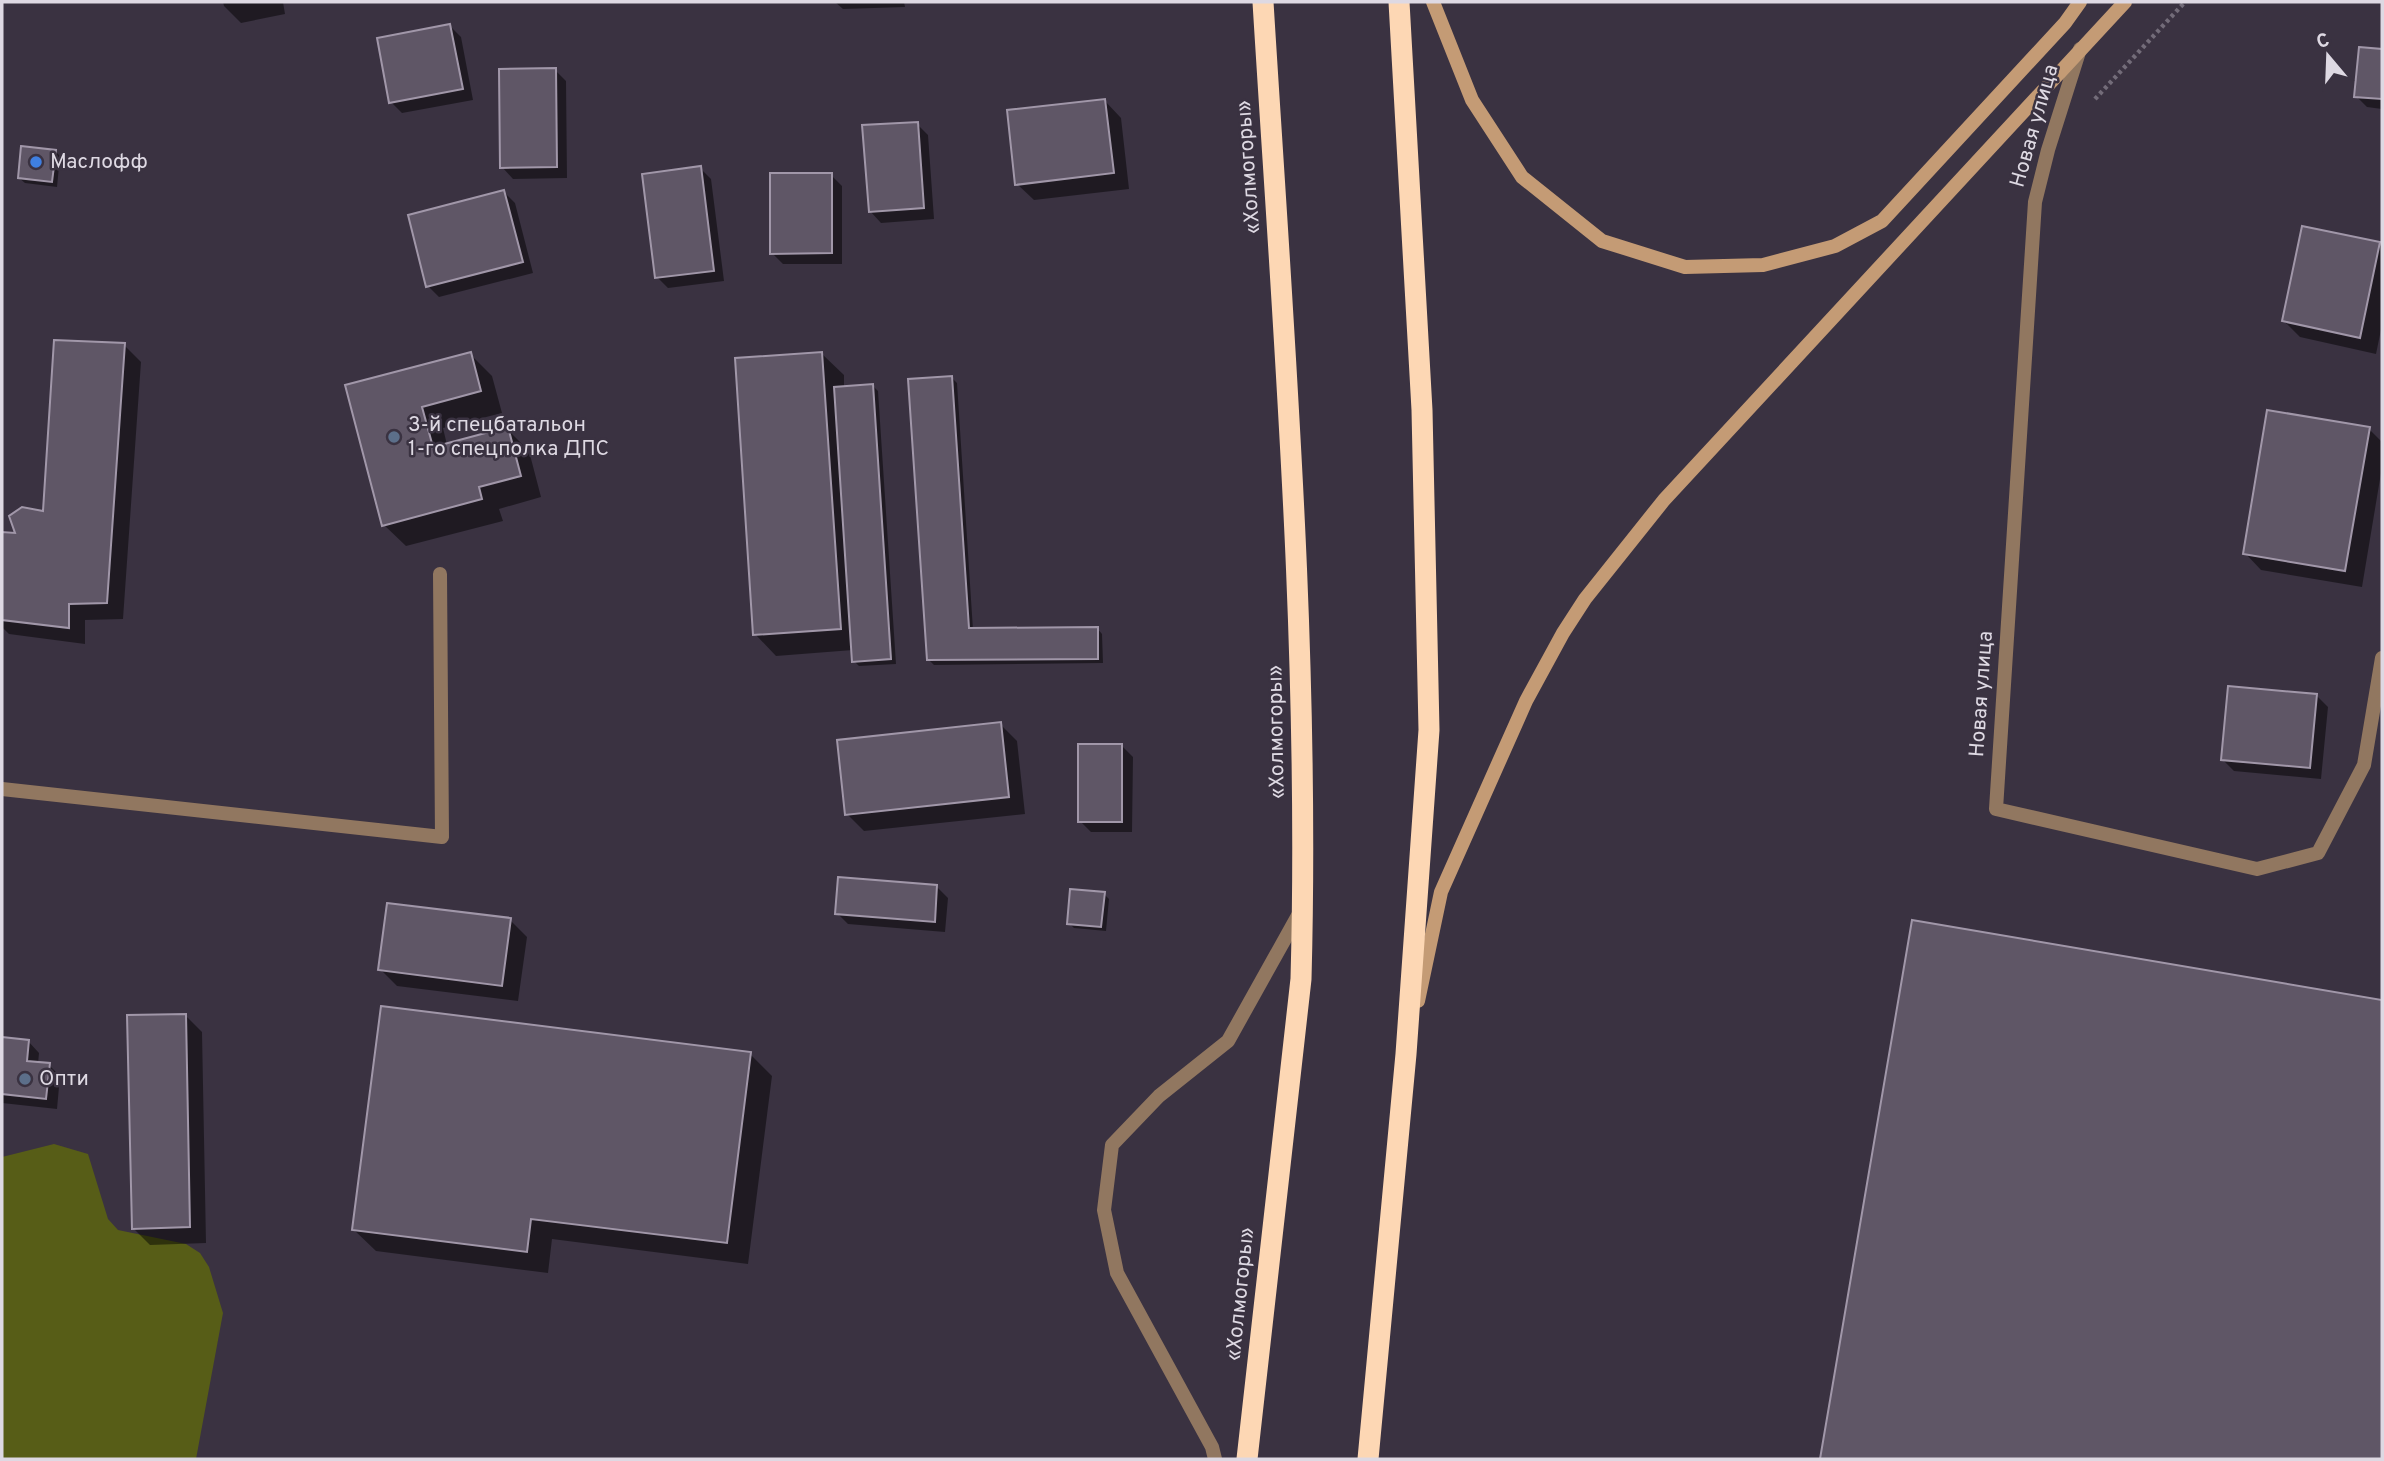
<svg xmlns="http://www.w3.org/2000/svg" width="2384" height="1461" font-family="Overpass,sans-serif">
<rect width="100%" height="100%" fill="#3a3241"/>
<!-- green -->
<path fill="#575d17" d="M54,1144L88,1154L108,1219L118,1230L186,1244L200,1253L209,1267L223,1313L196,1459H2V1157Z"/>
<!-- shadow -->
<path fill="#0007" d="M223,2H283L285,14L241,23L224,6Z
M835,2H904L905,7L843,9Z
M450,26L461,37L473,100L402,113L391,102Z
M2361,49L2382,51V109L2367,107L2356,96Z
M555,70L566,81L567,178L513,179L502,167Z
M1105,101L1121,118L1129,189L1034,200L1017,184Z
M917,124L928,135L934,219L881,223L870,211Z
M55,151L60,156L57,187L25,183L19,178Z
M700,168L711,179L724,281L668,288L657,277Z
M831,175L842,186V264H783L772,253Z
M504,192L515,203L533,273L439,297L428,286Z
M2379,244L2382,247V325L2376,354L2300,337L2284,321Z
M124,345L141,362L123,619L85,620V644L9,634L2,627V534L18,535L45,513Z
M470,354L492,376L502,413L443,428L447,445L507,429L529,451L541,497L499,509L503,521L406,546L384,525L347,387Z
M822,354L844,375V388L873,386L878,391L896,664L859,666L854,661L853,650L776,656L755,634Z
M952,378L957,383L973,630L1097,628L1102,634L1103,663L934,665L929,660Z
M2369,429L2382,442V467L2362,587L2261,570L2245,553Z
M2317,696L2328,707L2321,779L2234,771L2223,760Z
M1000,724L1017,741L1025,814L864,831L847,814Z
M1122,746L1133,757L1132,832H1091L1080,821Z
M937,887L948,898L945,932L848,924L837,913Z
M1104,894L1109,899L1106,931L1074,928L1069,923Z
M510,920L527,937L518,1001L397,986L380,969Z
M1914,922L2382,1002V1459H1822Z
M185,1015L202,1032L206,1243L150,1245L133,1228Z
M2,1039L28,1041L39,1053L38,1064L49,1065L60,1076L57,1109L2,1103Z
M750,1054L772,1076L748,1264L552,1239L548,1273L376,1251L354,1230Z"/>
<!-- building -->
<path fill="#5f5666" stroke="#a197a9" stroke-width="2" d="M450,24L463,89L389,103L377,38Z
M2359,47L2382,49V99L2354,97Z
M556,68L557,167L500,168L499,69Z
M1105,99L1114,173L1015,185L1007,110Z
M918,122L924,208L869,212L862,125Z
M21,146L56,150L52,182L18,178Z
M701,166L714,271L655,278L642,174Z
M770,173H832V253L770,254Z
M504,190L523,262L426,287L408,215Z
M2302,226L2380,242L2360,338L2282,321Z
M54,340L125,343L107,603L69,604V628L2,620V532L15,533L9,516L22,507L43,511Z
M471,352L481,391L422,407L433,447L508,427L521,476L479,487L482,499L382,526L345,385Z
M822,352L841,629L753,635L735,358Z
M952,376L969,628L1098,627V659L927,660L908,379Z
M873,384L891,659L852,662L834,387Z
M2267,410L2370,427L2345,571L2243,554Z
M2228,686L2317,694L2310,768L2221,760Z
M1001,722L1009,797L845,815L837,740Z
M1078,744H1122V822H1078Z
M838,877L937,885L935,922L835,914Z
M1070,889L1105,892L1101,927L1067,924Z
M387,903L511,918L502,986L378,970Z
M1912,920L2382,1000V1459H1820Z
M381,1006L751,1052L727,1243L531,1219L527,1252L352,1230Z
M186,1014L190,1227L132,1229L127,1015Z
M2,1037L29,1040L27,1061L50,1063L46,1099L2,1094Z"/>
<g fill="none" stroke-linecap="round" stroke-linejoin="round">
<!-- path -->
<path stroke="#736c79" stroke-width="4.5" stroke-dasharray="3.5 3.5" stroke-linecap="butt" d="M2095,99L2185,2"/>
<!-- lane -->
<path stroke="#917760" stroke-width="14" d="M2080,49L2048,150L2035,202L1996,809L2257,869L2318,853L2364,765L2382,658
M2,789L442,837L440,574
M1215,1459L1212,1447L1117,1273L1104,1210L1112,1145L1159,1096L1228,1041L1300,912"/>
<!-- secondary -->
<path stroke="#c49b75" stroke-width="14" d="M1433,2L1472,100L1522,177L1602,241L1685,267L1763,265L1835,246L1882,221L2065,23L2080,2
M1418,1001L1441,892L1526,701L1563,633L1585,599L1664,500L2125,2"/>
<!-- highway -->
<path stroke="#fdd7b4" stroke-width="21" d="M1247,1459L1301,979C1310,653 1283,327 1263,2
M1368,1459L1406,1054L1429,730L1422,410L1399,2"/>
</g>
<!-- markers -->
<circle fill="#3f7fe0" stroke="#3a3241" stroke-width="2.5" cx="36" cy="162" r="7"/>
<g fill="#5c6f8a" stroke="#3a3241" stroke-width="2.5">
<circle cx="394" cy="437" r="7"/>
<circle cx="25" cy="1079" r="7"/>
</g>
<g text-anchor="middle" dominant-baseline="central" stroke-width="5" stroke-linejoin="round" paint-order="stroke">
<!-- street labels -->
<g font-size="21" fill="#ded9e3" stroke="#3a3241">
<text transform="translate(2035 126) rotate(-74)">Новая улица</text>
<text transform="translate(1249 167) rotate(-94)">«Холмогоры»</text>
<text transform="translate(1982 694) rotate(-86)">Новая улица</text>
<text transform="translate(1277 732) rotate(-91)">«Холмогоры»</text>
<text transform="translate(1241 1294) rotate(-84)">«Холмогоры»</text>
</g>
<!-- poi labels -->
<g font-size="21" fill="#ded9e3" stroke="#3a3241" text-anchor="start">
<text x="50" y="162">Маслофф</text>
<text x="408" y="425">3-й спецбатальон<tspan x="408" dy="24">1-го спецполка ДПС</tspan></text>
<text x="39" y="1079">Опти</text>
</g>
</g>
<!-- border -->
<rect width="2384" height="1461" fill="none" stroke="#ded9e3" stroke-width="7"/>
<!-- north arrow -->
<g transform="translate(2328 56) rotate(341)" stroke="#3a3241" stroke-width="5" paint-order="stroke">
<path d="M0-5L12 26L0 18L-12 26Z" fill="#ded9e3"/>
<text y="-10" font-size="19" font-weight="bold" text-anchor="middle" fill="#ded9e3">С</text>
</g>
</svg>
